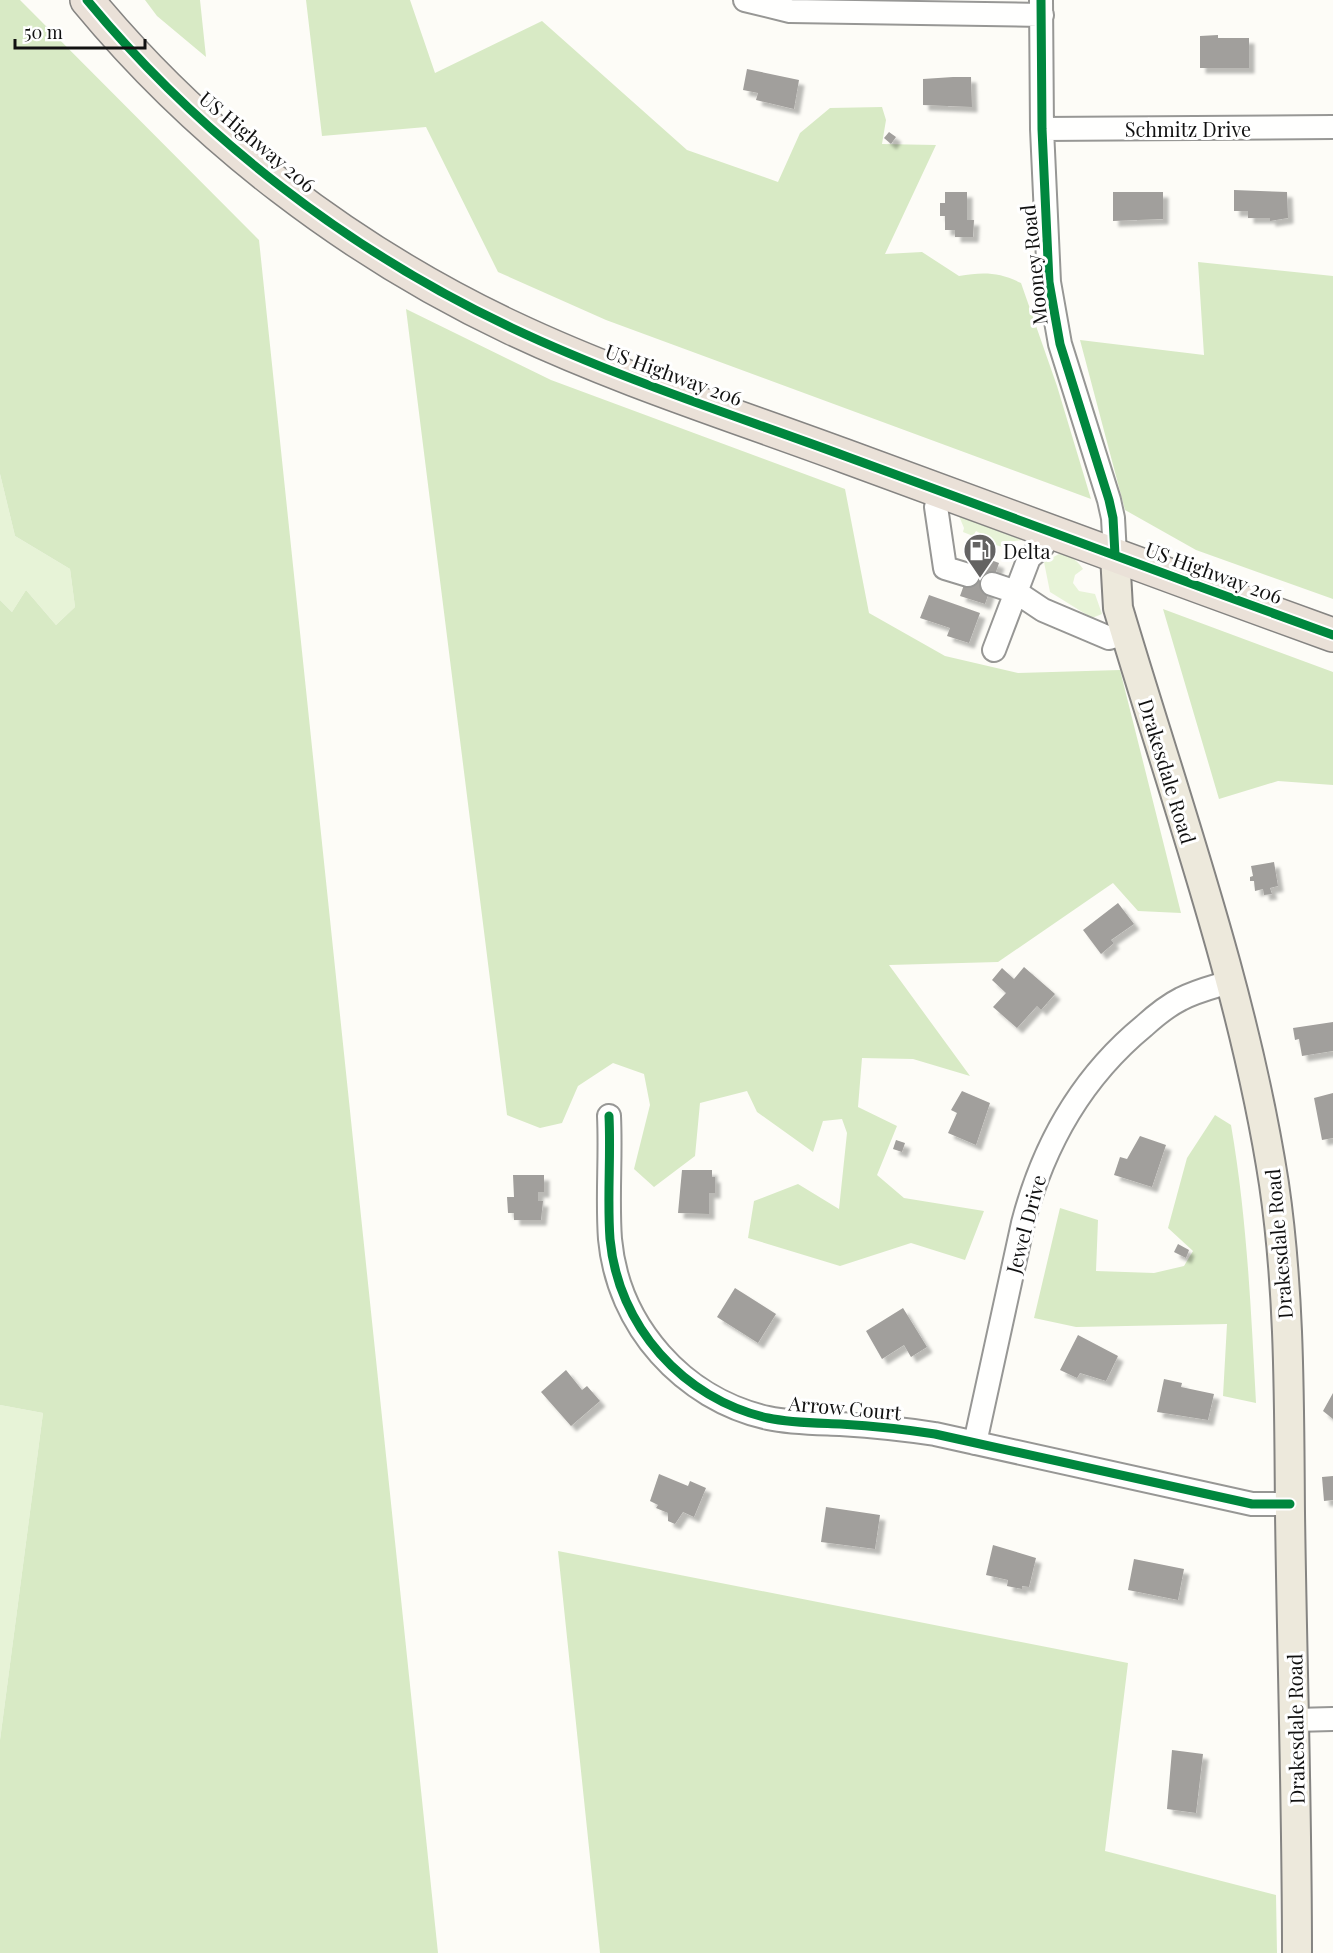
<svg xmlns="http://www.w3.org/2000/svg" width="1333" height="1953" font-family="'Playfair Display',serif">
<defs>
<filter id="shadow"><feDropShadow dx="5.5" dy="5.5" stdDeviation="1.5" flood-color="#0004"/></filter>
</defs>
<rect width="100%" height="100%" fill="#fdfcf7"/>
<!-- green -->
<path fill="#e7f3d7" d="M0,474L15,536L70,569L75,607L56,625L26,590L12,612L0,600Z
M959,516L1022,540L1009,542L1008,549L987,542V537L976,531L973,536L963,532L964,528Z
M1059,554C1070,555 1077,560 1083,569L1075,575L1073,583L1079,591L1095,594L1102,614L1092,618L1050,592L1044,562Z
M0,1405L43,1413L0,1740Z"/>
<!-- forest -->
<path fill="#d8eac5" d="M0,0H20L259,240L438,1953H0V1740L43,1413L0,1405V600L12,612L26,590L56,625L75,607L70,569L15,536L0,474Z
M145,0H200L206,57L157,16Z
M306,0H410L435,73L542,21L687,150L778,182L800,133L830,108L882,107L886,120L882,144L936,145L885,254L922,252L959,276C983,272 999,272 1021,283L1057,386L1091,499L606,320L498,272L426,127L322,136Z
M1198,262L1333,276V599L1196,550L1125,510L1080,340L1204,355Z
M406,309L551,380L845,489L869,613L945,656L1018,673L1120,670L1181,913L1138,911L1113,883L998,962L889,965L970,1076L913,1059L862,1058L858,1107L897,1126L877,1175L904,1198L984,1211L965,1260L911,1243L840,1266L748,1238L754,1201L798,1184L839,1209L847,1133L842,1119L823,1121L813,1152L757,1112L747,1091L700,1103L695,1156L654,1187L634,1169L650,1105L644,1074L613,1063L578,1086L562,1123L540,1128L507,1115Z
M1163,609L1333,672V785L1278,781L1219,799Z
M1215,1115L1231,1125C1247,1217 1251,1310 1256,1403L1223,1396L1227,1324L1076,1327L1034,1318L1060,1208L1098,1220L1096,1271L1154,1273L1184,1266L1193,1251L1168,1228L1187,1158Z
M558,1551L1128,1663L1105,1851L1276,1895L1277,1953H600Z"/>
<!-- building -->
<path fill="#a19f9c" filter="url(#shadow)" d="M1218,35V38H1249V68H1200V36Z
M747,69L799,80L794,109L756,100L758,93L743,90Z
M953,77H971L972,107L923,105V79Z
M889,132L896,137L891,144L884,138Z
M1234,190L1287,192L1288,218L1270,221V218H1248V211H1234Z
M945,192H967V220H974L973,237H955V230H945V216H940V203H945Z
M1113,192H1163V219L1113,221Z
M975,554L999,563L985,604L960,596Z
M929,595L980,613L969,643L947,636L950,628L920,618Z
M1274,862L1278,886L1270,888L1272,894L1264,895L1263,889L1255,891L1254,881H1250V877L1253,876L1251,866Z
M1118,903L1134,924L1111,940L1114,943L1101,954L1083,930Z
M1024,967L1055,994L1041,1010L1037,1006L1017,1028L993,1007L1006,993L992,980L1002,968L1014,979Z
M1333,1022V1051L1302,1056L1299,1039L1295,1040L1293,1028Z
M962,1091L990,1103L976,1145L948,1133L957,1113L951,1110Z
M1333,1093V1138L1322,1140L1314,1098Z
M1140,1136L1166,1145L1152,1187L1114,1175L1120,1157L1127,1159Z
M896,1140L905,1143L902,1152L893,1149Z
M682,1170H712V1177H715V1193H709V1214L678,1213Z
M513,1175H544V1192H538V1201H543L541,1220H514V1213H508L507,1197H514Z
M1178,1244L1189,1250L1186,1258L1174,1252Z
M735,1288L776,1314L758,1343L717,1317Z
M903,1308L927,1347L911,1357L904,1345L882,1359L866,1331Z
M1078,1335L1118,1356L1106,1381L1080,1373L1077,1378L1060,1370Z
M566,1370L582,1390L587,1386L600,1401L571,1426L541,1392Z
M1164,1379L1182,1383L1181,1387L1214,1394L1208,1420L1157,1412Z
M1333,1393V1419L1323,1411Z
M659,1474L688,1486L690,1481L706,1488L694,1517L683,1512L675,1524L668,1521V1513L656,1508L658,1505L650,1501Z
M1333,1476V1500L1324,1501L1322,1477Z
M826,1507L880,1515L875,1549L821,1542Z
M993,1545L1036,1558L1029,1587L1022,1586V1589L1007,1586L1008,1580L986,1575Z
M1134,1559L1184,1569L1178,1600L1128,1590Z
M1172,1750L1203,1754L1196,1813L1167,1809Z"/>
<g fill="none" stroke-linecap="round" stroke-linejoin="round">
<!-- minor casing -->
<g stroke="#979795" stroke-width="26">
<path id="minor" d="M745,0L790,11L1042,15
M1041,0L1042,129L1049,282L1060,344L1109,500L1113,518L1115,555
M1042,129L1333,127
M942,492L936,507L945,568L968,575
M992,584L1016,592L1043,610L1109,638L1126,633
M994,650L1029,558L1043,546L1049,531
M609,1116C611,1157 607,1198 610,1239C618,1326 683,1399 768,1418C791,1423 816,1423 840,1424C872,1426 903,1429 935,1434L1252,1504H1290
M975,1443L1023,1223C1043,1146 1082,1077 1144,1026C1155,1016 1167,1006 1181,999C1196,991 1213,987 1229,982
M1295,1720L1333,1719"/>
</g>
<!-- major casing -->
<g stroke="#858482" stroke-width="32">
<path id="major" d="M1115,555L1118,608C1174,797 1244,989 1274,1184C1290,1293 1289,1404 1290,1513C1292,1660 1297,1806 1297,1953"/>
</g>
<!-- highway casing -->
<g stroke="#858482" stroke-width="36">
<path id="highway" d="M87,0C201,138 351,252 512,328C620,379 734,415 845,456C1007,516 1170,576 1333,635"/>
</g>
<!-- minor -->
<use href="#minor" stroke="#fffffe" stroke-width="22"/>
<!-- major -->
<use href="#major" stroke="#ede9dc" stroke-width="28"/>
<!-- highway -->
<use href="#highway" stroke="#eae1d8" stroke-width="33"/>
<!-- cycleway casing -->
<g stroke="#fff" stroke-width="13">
<path id="cycleway" d="M87,0C201,138 351,252 512,328C620,379 734,415 845,456C1007,516 1170,576 1333,635
M1041,0L1042,129L1049,282L1060,344L1109,500L1113,518L1115,555
M609,1116C611,1157 607,1198 610,1239C618,1326 683,1399 768,1418C791,1423 816,1423 840,1424C872,1426 903,1429 935,1434L1252,1504H1290"/>
</g>
<!-- cycleway -->
<use href="#cycleway" stroke="#00873e" stroke-width="9"/>
</g>
<!-- icons -->
<defs>
<g id="fuel-pin" transform="scale(1.725)"><path d="M0 17L-7.5 6A9.5 9.5 0 1 1 7.5 6Z" fill="#646362" stroke="#fff"/><path d="M-5.5-6h7V0h2V4h1.3V-2.5L3-4.5l.8-.8L6-3V5H2.5V1h-1V6h-7ZM-4.2-4.7v3.2H.2V-4.7Z" fill="#fff"/></g>
</defs>
<g fill-rule="evenodd">
<use href="#fuel-pin" x="980" y="550"/>
</g>
<g text-anchor="middle" dominant-baseline="central" stroke-width="6" stroke-linejoin="round" paint-order="stroke">
<!-- street labels -->
<g font-size="20" fill="#111" stroke="#fff">
<text x="1188" y="128">Schmitz Drive</text>
<text transform="translate(258 141) rotate(40)">US Highway 206</text>
<text transform="translate(1033 265) rotate(-96)">Mooney Road</text>
<text transform="translate(674 374) rotate(20)">US Highway 206</text>
<text transform="translate(1214 572) rotate(20)">US Highway 206</text>
<text transform="translate(1168 771) rotate(73)">Drakesdale Road</text>
<text transform="translate(1025 1224) rotate(-75)">Jewel Drive</text>
<text transform="translate(1278 1244) rotate(-95)">Drakesdale Road</text>
<text transform="translate(845 1407) rotate(5)">Arrow Court</text>
<text transform="translate(1295 1729) rotate(-91)">Drakesdale Road</text>
</g>
<!-- poi labels -->
<g font-size="20" fill="#111" stroke="#fff" text-anchor="start">
<text x="1003" y="550">Delta</text>
</g>
</g>
<!-- scale -->
<path d="M15 39v9h130v-9" fill="none" stroke="#111111" stroke-width="3"/>
<text x="24" y="39" font-size="18" fill="#111111" stroke="#ffffff" stroke-width="4.5" paint-order="stroke">50 m</text>
</svg>
